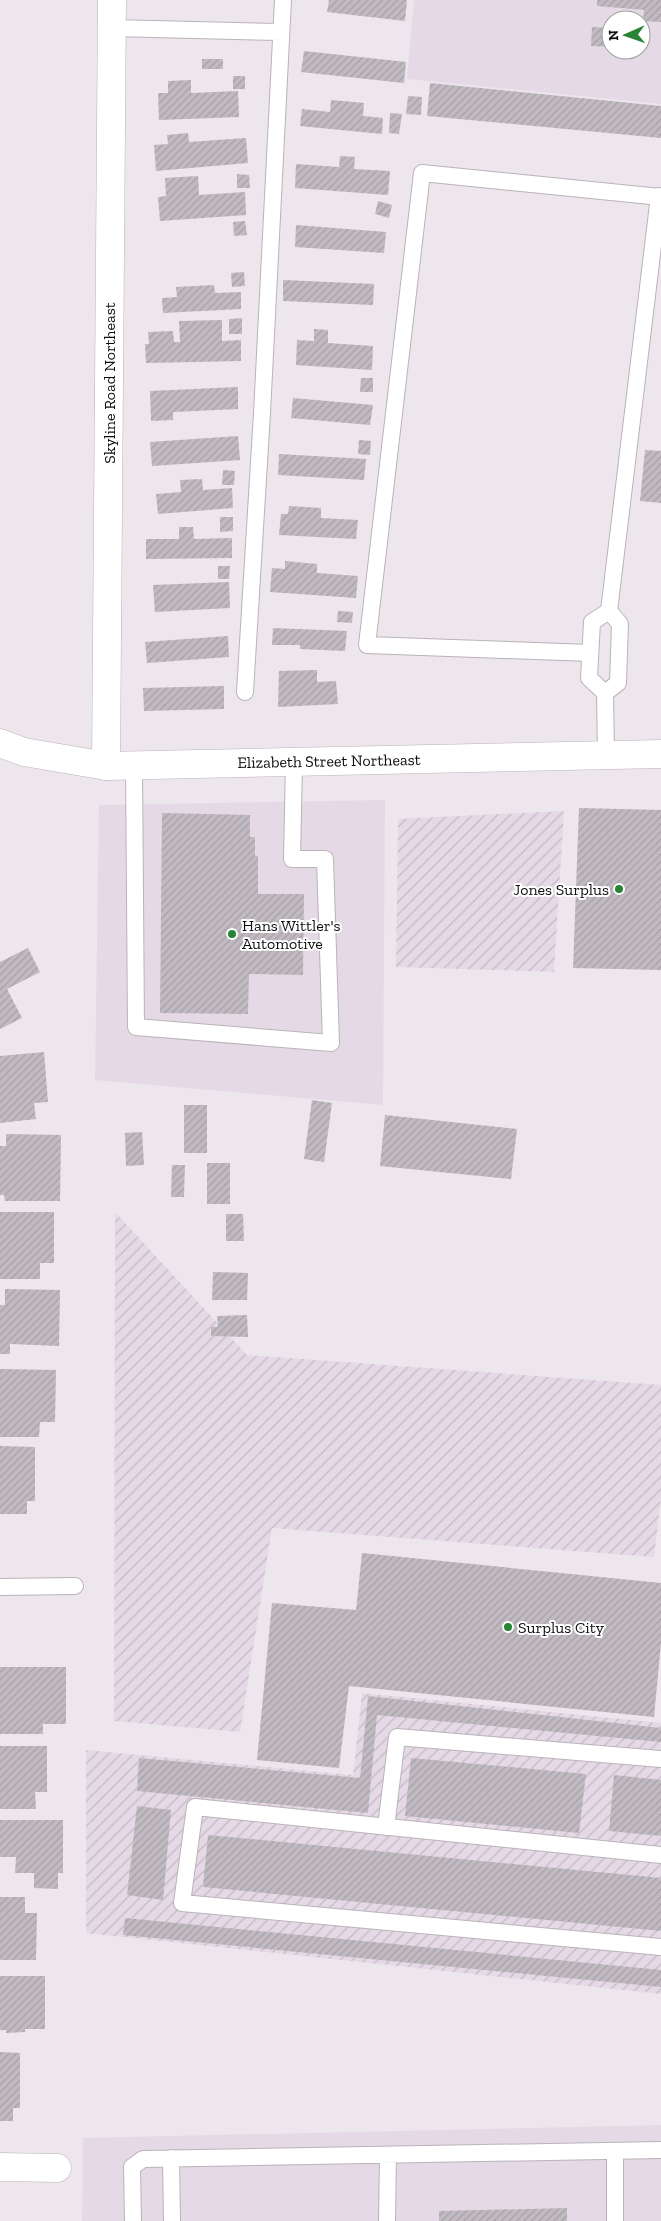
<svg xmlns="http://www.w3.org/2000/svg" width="661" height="2221" font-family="'Zilla Slab',serif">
<defs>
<pattern id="industrial-furrows" width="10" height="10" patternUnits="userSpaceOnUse" patternTransform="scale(1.25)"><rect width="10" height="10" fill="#e6d9e6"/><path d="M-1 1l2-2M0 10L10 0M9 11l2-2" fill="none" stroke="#c4b9c4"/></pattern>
<pattern id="building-hatch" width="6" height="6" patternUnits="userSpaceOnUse" patternTransform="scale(1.25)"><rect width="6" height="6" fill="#c1bbc1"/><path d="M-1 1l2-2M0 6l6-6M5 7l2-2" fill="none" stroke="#a5a0a5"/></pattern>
</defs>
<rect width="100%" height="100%" fill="#ede6ed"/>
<!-- built -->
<path fill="#e6d9e6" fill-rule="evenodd" d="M414,0H661V104L407,79ZM611,20H641V50H611Z
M385,800L383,1105L95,1080L99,805Z
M661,2125V2221H82L83,2138Z"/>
<!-- industrial -->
<path fill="url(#industrial-furrows)" d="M564,811L554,972L396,967L398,819Z
M115,1212L247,1355L661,1385V1498L654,1557L272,1528L240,1732L114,1721Z
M362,1693L661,1723V1994L86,1933V1750L353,1775Z"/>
<!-- building -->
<path fill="url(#building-hatch)" d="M329,0H407L405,21L327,12Z
M597,0H661V22L643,21L644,10L597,6Z
M592,27L611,28V47L591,46Z
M304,51L406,62L404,83L301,72Z
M202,59H223V69H202Z
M233,76H245V89H233Z
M191,80V93L238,91L239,117L159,120L158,93H168V81Z
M430,83L661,106V138L427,116Z
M408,96L422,97L421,115L406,114Z
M331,100L364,103L363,116L383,118L382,134L300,126L302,109L330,112Z
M390,113L402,114L399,134L389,133Z
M188,133L189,142L246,138L248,163L156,171L154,145L168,144L167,135Z
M340,156L355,157L354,169L390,171L388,195L295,188L296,164L339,167Z
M237,174L249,175L250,188H237Z
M198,176L199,195L245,192L246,215L160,221L158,197L166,196L165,178Z
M378,201L392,205L389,218L375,214Z
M245,221L247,235L234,236L233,222Z
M296,225L386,232L384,253L295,247Z
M244,272L245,286L232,287L231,273Z
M283,280L374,284L373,305L283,301Z
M214,285L215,293L241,292V309L163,313L162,298L177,297L176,287Z
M242,318V334H229V319Z
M222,320V341L241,340V361L146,363L145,344H149L148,332L173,331L174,342H180L179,321Z
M314,329L328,330V343L373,346L372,370L296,365L297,340L314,341Z
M361,378H373V392H360Z
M238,387V409L173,412V420L151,421L150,391Z
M293,398L373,405L370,425L291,418Z
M238,436L240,460L152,466L150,442Z
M359,440L371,441L370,455L358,454Z
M645,450L661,451V503L640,501Z
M279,454L366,459L364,480L278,475Z
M223,470L235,471L234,485H222Z
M202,479L203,490L232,488L233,508L158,514L156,494L181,492L180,480Z
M289,506L321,508V518L358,520L356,539L279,535L281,514H288Z
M220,517H233V531L220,532Z
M179,527H193L194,539L232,538V558L146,559V539H179Z
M285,561L317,564V573L358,576L356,598L270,592L272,568L285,569Z
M218,566H230L229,579H218Z
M229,582L230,608L155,612L153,585Z
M338,611L353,612L352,623L337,622Z
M273,628L347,631L345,651L300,649V645H272Z
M228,636L229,657L147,663L145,642Z
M317,670V682L336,681L338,704L278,707L279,671Z
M224,686V709L144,711L143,688Z
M579,808L661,810V970L573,968Z
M162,813L250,815V837H255V856H258V894H304L303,975L249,974L248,1014L160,1013Z
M28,948L40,972L7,989L22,1018L0,1029V962Z
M44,1052L48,1102L34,1103L36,1119L0,1123V1056Z
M312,1100L332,1103L324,1162L304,1159Z
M184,1105H207V1153H184Z
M385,1115L517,1129L511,1179L380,1166Z
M142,1132L144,1165L126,1166L125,1133Z
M6,1134L61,1135L60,1201H5L4,1195H0V1146H6Z
M207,1163H230V1204H207Z
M172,1165H185L184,1197H171Z
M0,1212H54V1263H40V1279H0Z
M226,1214H243L244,1241H226Z
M213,1272L248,1273L247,1300H212Z
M5,1289L60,1290L59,1346L10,1344V1354H0V1305H5Z
M247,1315L248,1337L211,1336V1327H218L217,1316Z
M0,1369L56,1370L55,1422H40L39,1437H0Z
M0,1446L35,1447V1501H27V1514H0Z
M362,1553L661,1583V1643L654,1717L349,1686L339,1768L257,1760L272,1603L356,1610Z
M0,1667H66V1724H43V1734H0Z
M368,1696L661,1728V1742L377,1715L368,1813L137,1791L139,1758L360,1778Z
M0,1746H47V1792H35L36,1809H0Z
M411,1758L586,1774L579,1833L405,1816Z
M614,1775L661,1780V1836L609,1831Z
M137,1806L171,1810L163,1900L127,1895Z
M0,1820H63V1873H58V1889L34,1888V1873H15L16,1857H0Z
M208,1835L661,1878V1931L203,1887Z
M0,1897H25V1913H37L36,1960H0Z
M125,1918L661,1970V1987L123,1935Z
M0,1976H45V2029H25V2032L6,2033V2030H0Z
M0,2052L20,2053V2108H13V2121H0Z
M567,2208V2221H439V2211Z"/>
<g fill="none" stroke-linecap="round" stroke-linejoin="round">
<!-- service casing -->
<g stroke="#bab3ba" stroke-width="18">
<path id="service" d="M112,28L280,32
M590,653L367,645L422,173L661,197
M245,692L262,413L283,0
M605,693L618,683L620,624L609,611L659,196
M606,755L605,693L589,678L592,622L609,611
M134,765L136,1027L331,1043L325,859H292L294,762
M0,1587L75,1586
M386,1827L397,1737L661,1759
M661,1855L195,1807L182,1903L661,1947
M171,2158L172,2221
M133,2221L132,2167L143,2159L661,2150
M387,2221L388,2155
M615,2221V2151"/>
</g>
<!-- minor casing -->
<g stroke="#bab3ba" stroke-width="29">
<path id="minor" d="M106,766L112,0
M0,2167L57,2168"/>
</g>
<!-- tertiary casing -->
<g stroke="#bab3ba" stroke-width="29">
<path id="tertiary" d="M0,743L24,752L106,766L661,754"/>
</g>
<!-- service -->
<use href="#service" stroke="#fff" stroke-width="16"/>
<!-- minor -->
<use href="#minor" stroke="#fff" stroke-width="28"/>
<!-- tertiary -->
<use href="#tertiary" stroke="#fff" stroke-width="28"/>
</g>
<!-- markers -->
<g fill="#278435" stroke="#fff" stroke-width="2">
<circle cx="619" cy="889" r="5"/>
<circle cx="232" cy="934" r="5"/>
<circle cx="508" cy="1627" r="5"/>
</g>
<g text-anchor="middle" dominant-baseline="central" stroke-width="4" stroke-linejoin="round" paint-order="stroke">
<!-- street labels -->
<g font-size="16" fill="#0f0d0f" stroke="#fff">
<text transform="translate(109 383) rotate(-90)">Skyline Road Northeast</text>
<text transform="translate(329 761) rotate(-1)">Elizabeth Street Northeast</text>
</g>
<!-- poi labels -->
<g font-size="16" fill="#0f0d0f" stroke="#fff" text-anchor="start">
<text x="609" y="889" text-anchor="end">Jones Surplus</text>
<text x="242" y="925">Hans Wittler's<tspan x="242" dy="18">Automotive</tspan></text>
<text x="518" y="1627">Surplus City</text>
</g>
</g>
<!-- north arrow -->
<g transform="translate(626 35) rotate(268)"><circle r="24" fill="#ffffff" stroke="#9f9e9f"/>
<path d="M0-4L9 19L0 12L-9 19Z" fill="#278435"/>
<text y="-8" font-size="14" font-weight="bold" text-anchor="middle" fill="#0f0d0f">N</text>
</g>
</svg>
